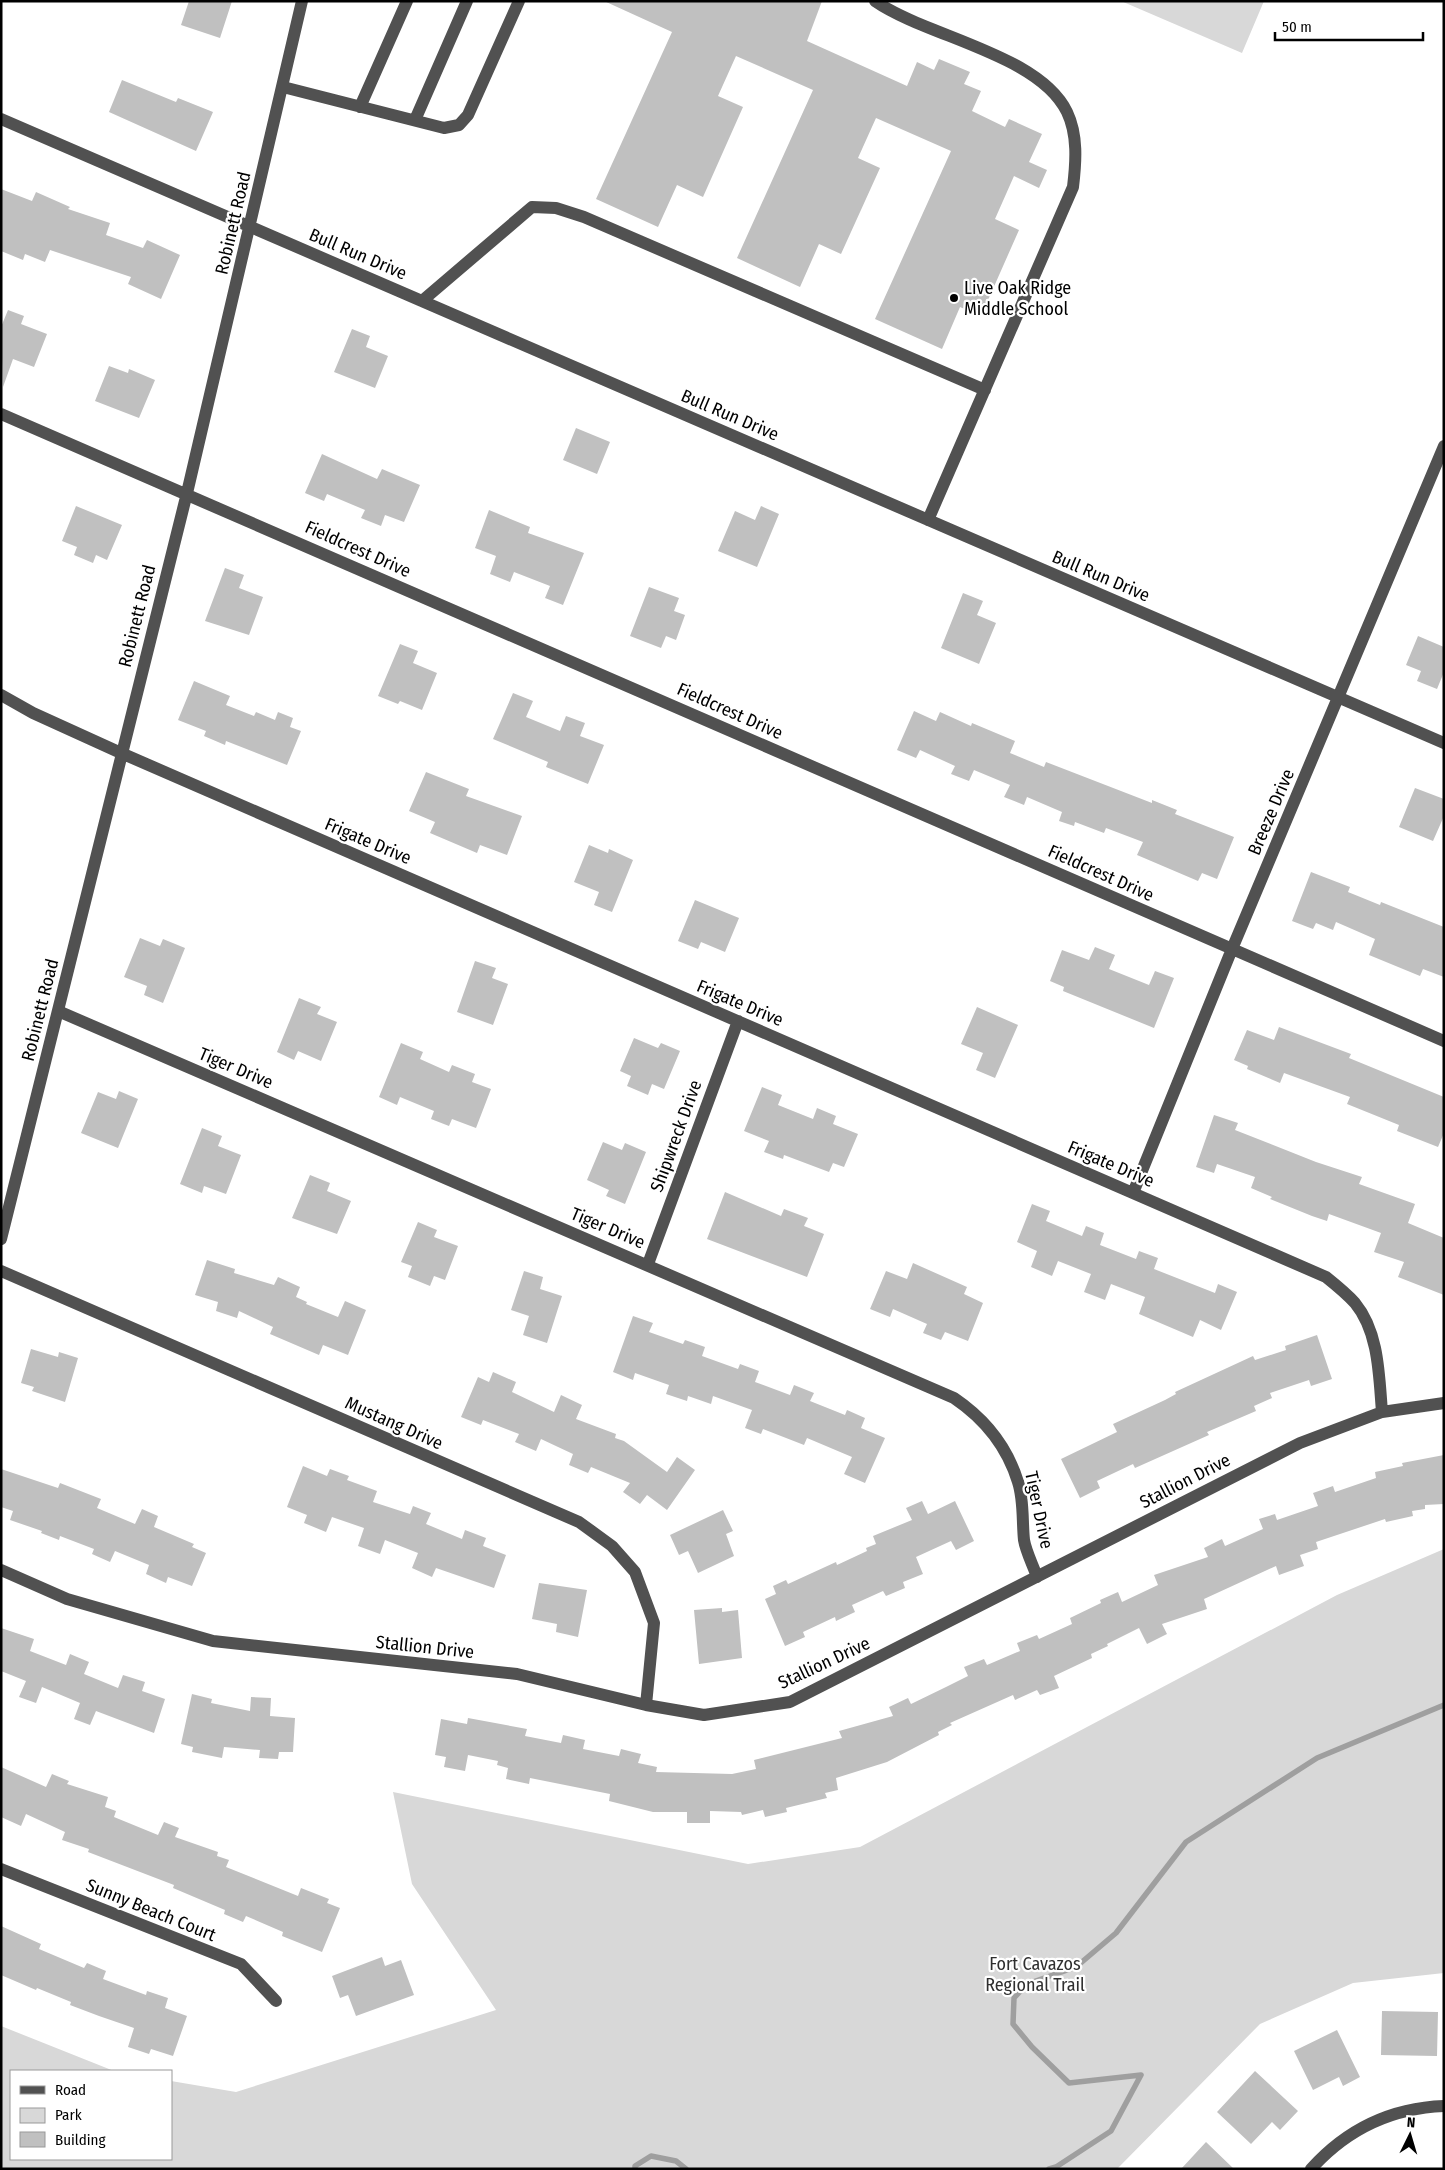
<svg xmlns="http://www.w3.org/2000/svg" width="1445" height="2170" font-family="'Fira Sans Condensed',sans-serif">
<rect width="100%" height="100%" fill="#fff"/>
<!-- green -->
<path fill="#d8d8d8" d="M1121,1H1264L1242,53Z
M1444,1549V1973L1353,1983L1260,2024L1117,2169H1V2026L114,2071H11V2159H171V2081L236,2092L496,2010L412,1884L393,1792L748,1864L860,1847L1337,1595Z"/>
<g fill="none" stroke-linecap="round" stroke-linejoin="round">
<!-- stream -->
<path stroke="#9f9f9f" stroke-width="5.5" d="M635,2169V2166L651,2156L676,2161L686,2169
M1049,2169L1056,2167L1111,2131L1141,2075L1069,2083L1032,2047L1013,2024L1014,1998L1027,1984L1076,1967L1116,1933L1186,1842L1317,1758L1444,1705"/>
</g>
<!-- building -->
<path fill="#c0c0c0" d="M189,1H232L220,38L181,25Z
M604,1H822L807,41L907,86L917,62L934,70L939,59L970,72L964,84L981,91L972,111L1005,127L1009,119L1042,134L1029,162L1047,170L1039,188L1014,176L995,219L1019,230L981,316L960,307L942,349L875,319L951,151L876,118L858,158L880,168L841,254L819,244L800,287L737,258L813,90L736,56L718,96L743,107L703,197L677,185L658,227L596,199L672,32Z
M122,80L176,102L178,98L213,112L196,151L109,112Z
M1,189L32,201L36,192L70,207L68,209L110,223L106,235L143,248L147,240L180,255L161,299L128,284L131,277L50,250L45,262L25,254L23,260L1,251Z
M8,310L24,316L21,324L47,334L34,367L13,359L3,387L1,327Z
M352,329L370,336L366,347L388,356L375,388L334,372Z
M109,366L128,373L129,369L155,380L139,418L95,401Z
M576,428L610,442L597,474L563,460Z
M322,454L377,479L382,469L420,485L404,522L385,515L381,526L361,518L365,510L327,494L324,501L305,493Z
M76,506L122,525L107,560L96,555L93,563L74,555L77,547L62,541Z
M761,506L779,514L757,567L718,551L735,511L755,520Z
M489,510L530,527L528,533L584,553L563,605L545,598L550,586L514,572L510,582L490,574L496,556L475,548Z
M225,568L244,575L239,588L263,597L249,635L205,621Z
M649,587L679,598L674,611L685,615L676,640L666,636L661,648L630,636Z
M963,593L983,601L977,615L996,623L979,664L941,648Z
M1418,636L1444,647V672L1437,689L1417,681L1421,671L1406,665Z
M400,644L418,651L413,663L437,673L422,710L400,701L398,704L378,696Z
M194,681L230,696L226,705L254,716L256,712L275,720L278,712L293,718L290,727L301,731L287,765L226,741L225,745L204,736L206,731L178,720Z
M513,693L533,701L526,717L560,731L566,716L585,723L580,736L604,745L588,784L546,767L548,762L493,739Z
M914,711L936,721L940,712L971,726L972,723L1015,741L1010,753L1044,767L1046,762L1152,803V800L1177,810L1175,814L1234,837L1217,879L1202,873L1198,881L1137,855L1143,842L1106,828L1104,833L1075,822L1074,826L1059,821L1062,812L1027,797L1024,805L1004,797L1010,785L974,770L969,781L951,774L955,766L920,750L916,758L897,750Z
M426,772L469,789L466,796L522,816L507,855L480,845L477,853L430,833L435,822L409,811Z
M1415,788L1444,799V816L1433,841L1399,827Z
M589,845L608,853L609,849L633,860L612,912L594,905L599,892L574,882Z
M1311,872L1350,887L1348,892L1380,905L1381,902L1444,927V977L1423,969L1420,976L1369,955L1375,939L1336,922L1333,930L1316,923L1313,929L1292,921Z
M695,900L739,918L725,952L701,942L698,949L678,941Z
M140,938L160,946L163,939L185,948L163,1003L144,995L147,986L124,977Z
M1095,947L1115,955L1109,969L1149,985L1155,971L1174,978L1154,1028L1063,991L1064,987L1050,981L1062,950L1089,960Z
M475,961L496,968L492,978L508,984L493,1025L457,1012Z
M299,998L321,1007L317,1014L337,1022L321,1061L298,1051L294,1060L277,1052Z
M977,1007L1018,1025L995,1078L976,1070L983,1053L961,1044Z
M1279,1027L1351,1054L1349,1058L1444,1097V1133L1438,1147L1397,1131L1399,1125L1347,1104L1350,1097L1284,1073L1280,1083L1247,1069L1248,1066L1234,1060L1247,1030L1274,1040Z
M634,1038L658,1048L661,1043L680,1051L664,1089L652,1084L648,1095L627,1086L631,1076L620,1071Z
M401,1043L423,1052L420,1059L449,1072L452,1065L475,1074L472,1082L491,1089L476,1128L452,1119L449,1126L431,1119L434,1111L400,1097L397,1105L379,1097Z
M762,1087L782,1095L778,1105L813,1119L817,1108L836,1116L833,1124L858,1134L844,1167L833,1163L829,1172L784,1155L783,1159L764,1152L769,1141L744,1131Z
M119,1091L138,1099L118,1148L81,1133L98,1092L116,1099Z
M1214,1115L1238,1123L1235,1130L1316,1162L1362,1177L1359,1184L1415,1204L1408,1223L1444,1238V1295L1398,1277L1404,1262L1374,1252L1381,1233L1329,1214L1327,1221L1312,1216L1270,1199L1272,1197L1251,1188L1255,1177L1217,1164L1214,1173L1196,1167Z
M202,1128L222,1136L218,1146L241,1155L226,1194L204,1186L202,1193L180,1184Z
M603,1142L622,1150L625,1143L646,1152L625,1204L606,1196L609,1190L587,1180Z
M310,1175L330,1183L327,1191L351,1201L337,1234L292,1218Z
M725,1192L781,1216L784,1209L808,1218L804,1226L824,1234L807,1277L707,1239Z
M1032,1204L1050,1211L1046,1221L1082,1236L1086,1226L1104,1233L1100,1245L1136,1259L1139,1251L1158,1258L1154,1269L1215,1293L1218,1284L1237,1292L1221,1330L1200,1320L1193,1337L1139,1314L1145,1297L1111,1284L1105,1300L1084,1292L1091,1274L1058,1261L1052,1276L1031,1267L1037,1251L1017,1242Z
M418,1222L437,1230L434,1237L458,1246L445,1280L434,1276L430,1286L408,1277L412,1266L401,1262Z
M207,1260L235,1269L234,1273L274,1285L278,1277L300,1287L296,1297L307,1302L306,1304L338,1317L345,1301L366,1310L348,1355L323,1345L319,1355L270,1334L273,1327L239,1311L237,1318L216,1311L218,1302L195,1295Z
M913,1263L967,1287L964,1294L983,1303L968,1341L945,1332L941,1340L923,1333L927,1324L893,1309L890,1317L870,1309L886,1271L907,1279Z
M524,1271L543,1277L540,1289L562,1296L547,1343L523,1335L529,1316L511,1310Z
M633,1316L653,1323L649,1332L683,1344L685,1340L705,1347L702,1356L738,1369L740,1364L759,1371L755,1382L790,1395L794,1385L814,1393L810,1401L845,1415L847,1410L865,1418L861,1428L885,1438L865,1483L844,1474L852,1457L807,1438L804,1445L763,1429L761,1434L745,1428L752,1410L713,1396L711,1404L688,1396L687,1401L666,1394L669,1385L635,1373L633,1380L613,1372Z
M1317,1335L1332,1379L1311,1386L1309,1380L1270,1393L1272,1398L1254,1406L1256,1411L1207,1432L1209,1435L1135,1468L1133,1464L1097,1481L1100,1488L1080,1498L1061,1459L1117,1432L1113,1424L1165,1400L1176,1394L1175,1392L1253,1356L1255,1360L1286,1350L1285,1346Z
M31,1349L58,1357L59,1352L78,1358L65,1402L32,1391L34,1387L21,1383Z
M493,1372L516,1382L512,1392L554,1412L561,1395L582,1405L576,1419L616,1434L615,1438L624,1441L667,1472L677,1457L695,1470L667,1510L647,1495L640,1504L623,1492L630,1483L591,1467L588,1473L569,1465L573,1454L541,1439L536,1451L515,1442L519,1434L483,1420L481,1425L461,1417L478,1377L489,1382Z
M1444,1455V1504L1425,1505V1509L1412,1511L1413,1516L1386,1522L1385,1519L1316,1542L1318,1549L1300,1555L1304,1566L1279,1575L1276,1566L1204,1599L1207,1609L1162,1624L1167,1634L1147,1644L1139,1628L1107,1644L1108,1646L1091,1654L1092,1658L1054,1676L1059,1688L1040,1695L1037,1690L1015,1700L1013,1695L950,1723L952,1725L938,1732L939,1735L887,1762L836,1778L838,1790L825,1793L827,1798L786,1808L787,1812L765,1817L763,1810L742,1815L741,1812L710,1811V1823H687V1812H653L609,1801L610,1794L530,1778L529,1784L506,1779L508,1768L497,1765L498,1761L468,1755L465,1771L444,1767L446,1757L435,1755L441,1719L467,1724L468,1718L527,1729L525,1736L561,1743L563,1735L585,1740L583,1749L619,1756L621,1749L641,1754L638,1763L657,1767L656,1772L732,1774L756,1769L754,1760L842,1738L839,1731L893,1716L889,1707L908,1698L911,1704L946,1687L968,1676L964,1667L984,1659L987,1665L1020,1651L1017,1643L1037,1635L1039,1639L1072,1624L1070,1618L1101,1603L1100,1600L1118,1592L1122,1602L1158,1585L1154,1575L1208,1557L1204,1548L1222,1539L1225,1546L1263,1529L1259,1519L1275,1514L1277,1520L1318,1506L1313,1493L1333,1486L1335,1492L1376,1478L1375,1472L1403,1466L1402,1463Z
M303,1466L327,1476L330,1469L349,1476L347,1480L377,1491L373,1502L410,1514L413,1506L431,1513L426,1524L462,1539L465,1530L486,1538L483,1546L506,1555L494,1588L436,1568L432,1577L412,1568L418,1553L385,1540L380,1554L358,1546L364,1528L332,1517L326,1532L304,1523L307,1515L287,1507Z
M1,1469L58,1488L60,1483L101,1499L97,1508L135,1524L142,1509L158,1516L154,1527L194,1544L192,1547L206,1553L192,1586L168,1577L166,1583L146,1574L149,1565L115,1551L110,1562L92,1554L94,1549L60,1536L59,1540L41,1533L42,1531L10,1520L13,1511L1,1507Z
M922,1501L928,1514L955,1501L974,1541L956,1550L951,1541L916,1557L923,1574L903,1582L905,1588L886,1596L883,1591L852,1605L855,1612L836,1621L835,1617L803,1632L805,1637L785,1646L765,1599L776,1594L773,1586L786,1580L788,1584L836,1562L837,1565L867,1551L866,1548L876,1544L873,1536L912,1520L906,1508Z
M723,1510L733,1531L726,1534L734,1556L698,1573L688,1551L679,1555L670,1535Z
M539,1583L587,1590L578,1637L556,1632L557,1624L532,1619Z
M722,1608V1612L738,1610L742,1658L699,1664L694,1610Z
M1,1628L34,1639L30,1651L66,1665L70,1654L89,1662L84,1674L118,1688L123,1675L145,1682L142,1691L165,1699L154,1733L96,1711L90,1725L74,1719L80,1703L42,1687L36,1703L19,1697L26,1681L1,1671Z
M192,1694L212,1699L211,1703L250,1711L251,1697L271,1698L270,1716L295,1718L293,1752H279L278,1759L259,1758L260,1750L224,1747L222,1758L192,1752L193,1747L181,1744Z
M1,1767L46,1787L52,1774L69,1781L67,1784L108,1797L105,1807L116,1811L114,1817L158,1835L164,1822L179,1828L175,1837L218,1852L217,1856L229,1860L226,1867L298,1896L301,1888L329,1899L327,1903L340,1908L322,1952L282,1936L283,1932L246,1916L243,1922L224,1914L225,1910L173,1888L174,1885L88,1852L89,1849L62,1840L65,1832L26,1814L21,1826L1,1817Z
M1,1926L41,1944L39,1949L84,1968L87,1963L106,1971L103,1979L146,1995L147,1991L168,1998L165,2008L187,2016L173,2056L151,2049L149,2054L128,2047L134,2028L99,2016L70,2005L71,2002L37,1988L36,1990L1,1975Z
M382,1957L385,1966L401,1960L414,1995L356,2016L348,1995L340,1998L332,1976Z
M1382,2011L1438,2012L1437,2056L1381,2055Z
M1337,2030L1360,2077L1343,2086L1339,2077L1313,2090L1294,2051Z
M1255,2071L1298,2111L1280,2130L1272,2122L1251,2144L1217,2112Z
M1206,2142L1234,2169H1181Z"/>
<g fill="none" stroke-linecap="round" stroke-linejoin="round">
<!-- minor -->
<path stroke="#515151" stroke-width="12" d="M875,1C927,37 1039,54 1067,112C1078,135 1076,162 1073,187L928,520
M283,87L444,128L459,125L468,115L519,1
M360,107L407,1
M1,119L1444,743
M415,120L467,1
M422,301L532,207L556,208L584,217L985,390
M1,414L1444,1041
M1,695L33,713L121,753L1326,1277C1336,1285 1347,1294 1355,1303C1379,1332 1379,1376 1382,1412
M58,1011L954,1398C985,1419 1007,1446 1018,1482C1024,1500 1022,1521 1024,1540C1026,1552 1033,1565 1037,1577
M1133,1193L1232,949L1444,446
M1,1239L187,493L302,1
M648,1264L738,1021
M1,1271L579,1522L612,1546L635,1572L654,1623L646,1705
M1,1570L67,1599L213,1641L517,1674L646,1705L704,1715L790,1702L1300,1443L1382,1412L1444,1403
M1,1869L241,1964L276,2001
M1311,2169C1347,2129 1390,2108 1444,2106"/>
</g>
<!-- markers -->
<circle fill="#000" stroke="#fff" stroke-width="2" cx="954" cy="298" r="5"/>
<g text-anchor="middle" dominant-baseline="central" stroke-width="4.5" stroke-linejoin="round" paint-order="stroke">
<!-- street labels -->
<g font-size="18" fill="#000" stroke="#fff">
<text transform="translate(233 223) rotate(-77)">Robinett Road</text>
<text transform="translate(358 254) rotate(23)">Bull Run Drive</text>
<text transform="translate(730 415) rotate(23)">Bull Run Drive</text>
<text transform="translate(358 549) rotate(24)">Fieldcrest Drive</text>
<text transform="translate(1101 576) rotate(23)">Bull Run Drive</text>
<text transform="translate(137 616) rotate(-76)">Robinett Road</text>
<text transform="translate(730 711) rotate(24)">Fieldcrest Drive</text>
<text transform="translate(1271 812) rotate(-67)">Breeze Drive</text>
<text transform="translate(368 841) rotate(23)">Frigate Drive</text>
<text transform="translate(1101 873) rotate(24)">Fieldcrest Drive</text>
<text transform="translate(740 1003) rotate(23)">Frigate Drive</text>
<text transform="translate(40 1010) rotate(-76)">Robinett Road</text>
<text transform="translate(236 1068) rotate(23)">Tiger Drive</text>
<text transform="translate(676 1136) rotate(-70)">Shipwreck Drive</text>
<text transform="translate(1111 1164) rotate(23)">Frigate Drive</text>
<text transform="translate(608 1228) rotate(23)">Tiger Drive</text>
<text transform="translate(394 1423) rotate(24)">Mustang Drive</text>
<text transform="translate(1185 1481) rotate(-27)">Stallion Drive</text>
<text transform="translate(1039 1510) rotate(78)">Tiger Drive</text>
<text transform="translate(425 1647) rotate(6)">Stallion Drive</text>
<text transform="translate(824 1663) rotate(-25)">Stallion Drive</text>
<text transform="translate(151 1910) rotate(22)">Sunny Beach Court</text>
</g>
<!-- poi labels -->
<g font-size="18" fill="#000" stroke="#fff" text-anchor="start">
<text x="964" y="288">Live Oak Ridge<tspan x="964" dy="21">Middle School</tspan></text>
</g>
<!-- park labels -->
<g font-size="18" fill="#2f2f2f" stroke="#fff">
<text x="1035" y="1964">Fort Cavazos<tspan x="1035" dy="21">Regional Trail</tspan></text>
</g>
</g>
<!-- border -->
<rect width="1445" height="2170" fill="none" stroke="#000000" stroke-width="5"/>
<!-- legend -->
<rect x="10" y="2070" width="162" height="90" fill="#ffffff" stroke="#999999"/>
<rect x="20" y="2086" width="25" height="8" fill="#515151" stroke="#999999"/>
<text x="55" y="2095" font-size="15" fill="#000000">Road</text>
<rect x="20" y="2108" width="25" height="15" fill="#d8d8d8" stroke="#999999"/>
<text x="55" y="2120" font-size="15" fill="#000000">Park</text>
<rect x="20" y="2132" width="25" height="15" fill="#c0c0c0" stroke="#999999"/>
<text x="55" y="2145" font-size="15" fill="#000000">Building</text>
<!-- north arrow -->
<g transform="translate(1410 2135) rotate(5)" stroke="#ffffff" stroke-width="4" paint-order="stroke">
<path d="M0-4L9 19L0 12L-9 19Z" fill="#000000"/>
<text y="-8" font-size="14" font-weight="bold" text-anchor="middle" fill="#000000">N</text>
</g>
<!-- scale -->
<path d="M1275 32v8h148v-8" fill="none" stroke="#000000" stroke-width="2.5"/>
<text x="1282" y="32" font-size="15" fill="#000000" stroke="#ffffff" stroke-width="4" paint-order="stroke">50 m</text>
</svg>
